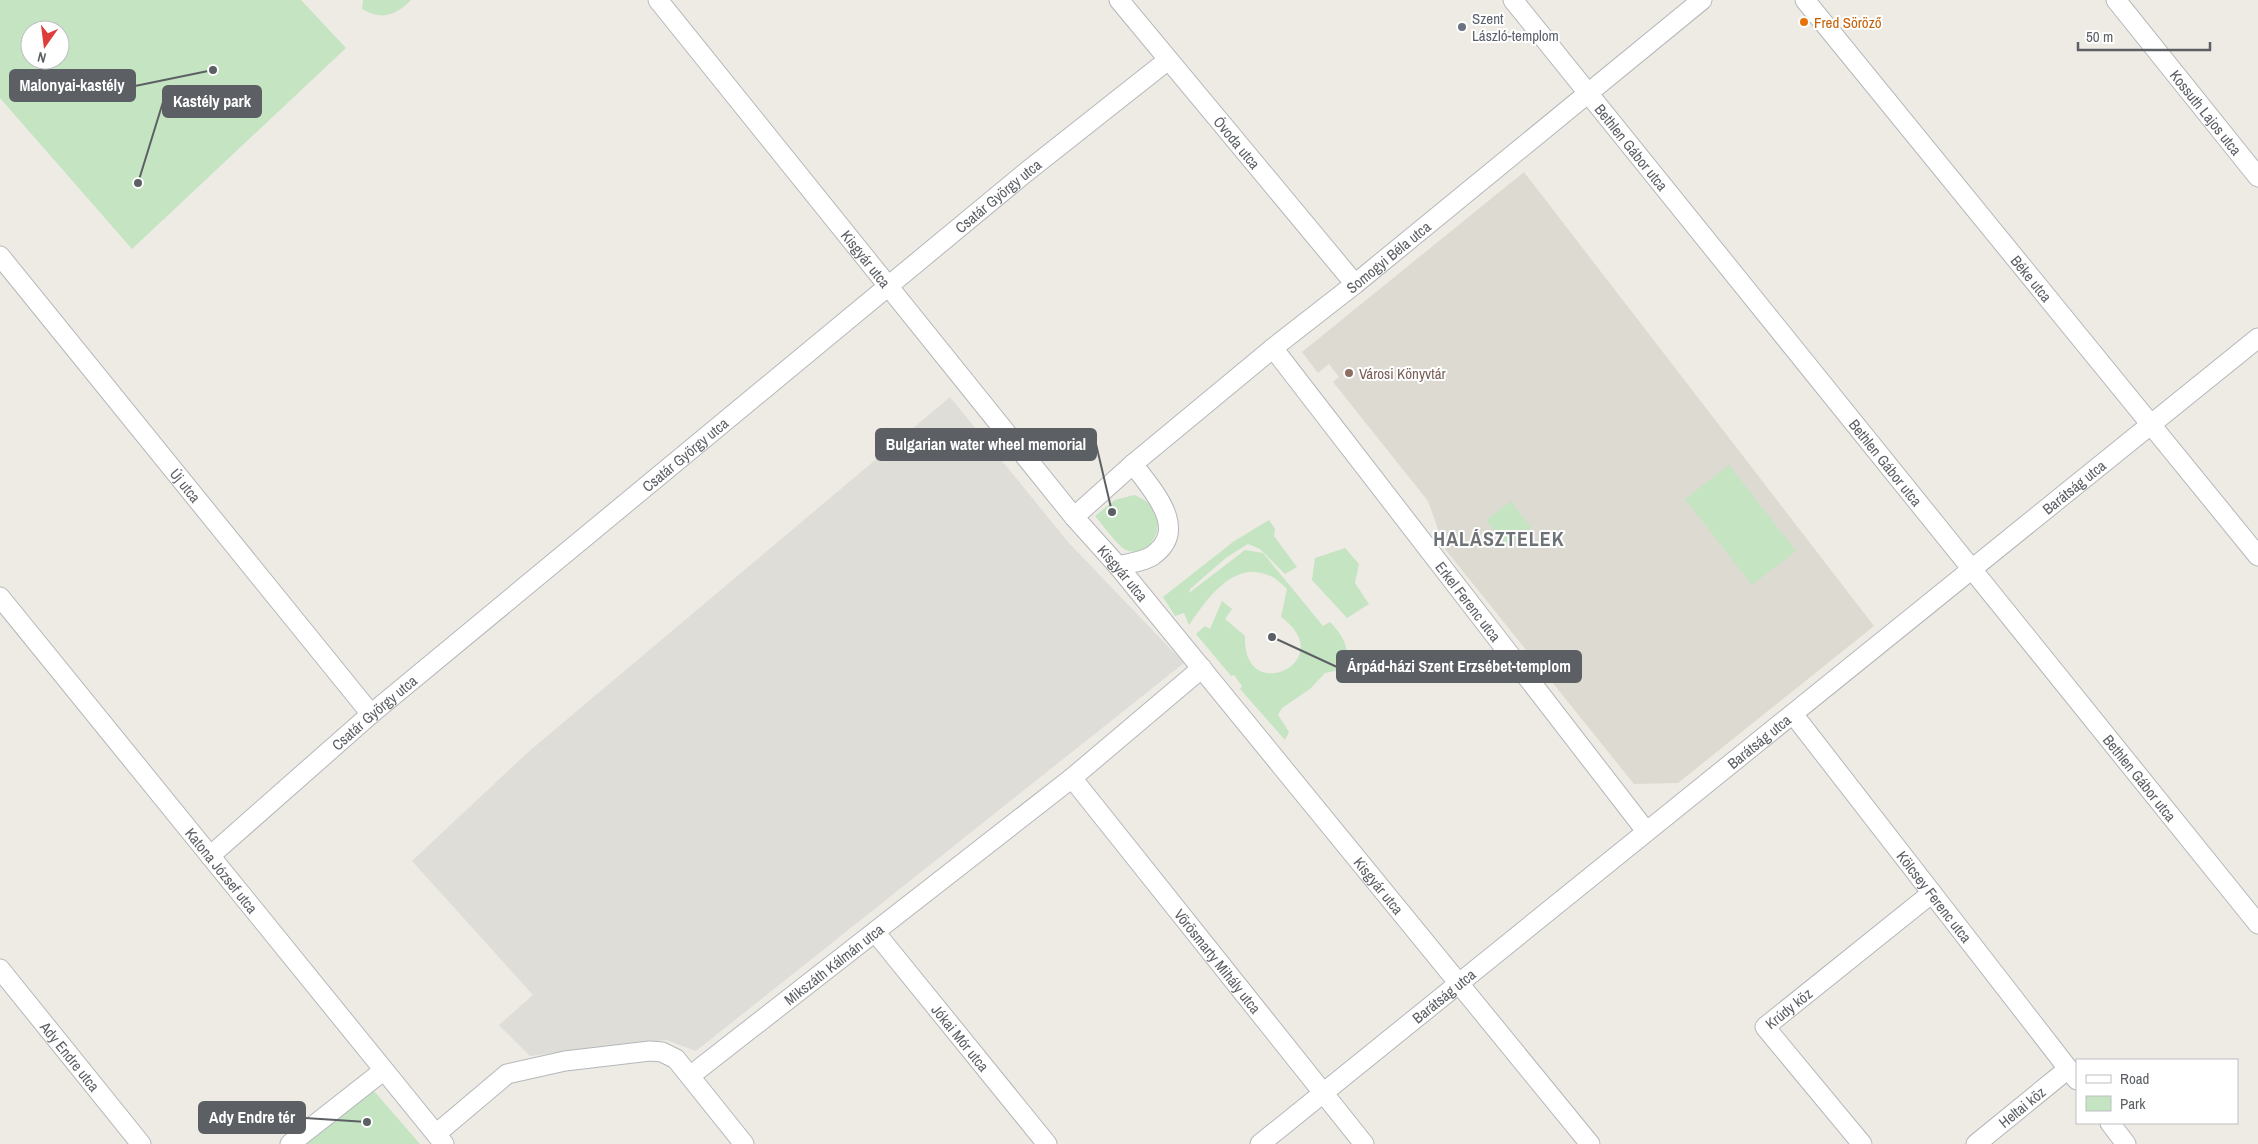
<svg xmlns="http://www.w3.org/2000/svg" width="2258" height="1144" font-family="'Archivo Narrow',sans-serif">
<rect width="100%" height="100%" fill="#eeebe4"/>
<!-- industrial -->
<path fill="#dfddd8" d="M950,397L1068,542L1184,663L696,1051L666,1040L530,1056L499,1025L533,995L412,861L527,753Z"/>
<!-- education -->
<path fill="#dddad2" d="M1524,172L1874,626L1678,783L1634,784L1445,549L1428,501L1333,382L1339,377L1329,364L1318,373L1302,352Z"/>
<!-- green -->
<path fill="#c4e4c2" fill-rule="evenodd" d="M0,0H301L346,48L132,249L0,98ZM30,30H60V60H30Z
M363,0H411C396,15 382,21 362,9Z
M1729,465L1796,551L1752,585L1685,499Z
M1134,495C1178,511 1152,562 1126,550C1117,545 1102,524 1095,516L1115,500Z
M1511,501L1531,528L1506,546L1486,520Z
M1269,520L1275,529L1274,536L1297,567L1285,574L1260,549L1248,544L1227,557L1190,589L1189,593L1245,550L1263,553L1323,626L1330,622C1343,636 1352,649 1344,669L1325,673L1310,689L1282,708L1278,715L1289,732L1285,740L1240,689L1242,686L1234,675L1231,676L1196,634L1205,626L1210,629L1222,601L1232,609L1225,619L1245,636C1242,708 1342,661 1281,617L1287,589C1282,584 1275,577 1268,575C1232,561 1207,599 1189,625L1184,613L1175,616L1163,597L1233,542Z
M1345,548L1359,564L1355,583L1369,604L1347,618L1312,580L1315,558Z
M374,1091L420,1144H306Z"/>
<g fill="none" stroke-linecap="round" stroke-linejoin="round">
<!-- minor casing -->
<g stroke="#b4b7ba" stroke-width="21">
<g id="minor">
<path id="s1" d="M658,0L1074,517L1118,566L1590,1144"/>
<path id="s2" d="M1119,0L1355,284"/>
<path id="s3" d="M1513,0L2258,924"/>
<path id="s4" d="M1805,0L2258,556"/>
<path id="s5" d="M2116,0L2258,177"/>
<path id="s6" d="M0,256L371,714"/>
<path id="s7" d="M1273,348L1646,831"/>
<path id="s8" d="M1074,517L1133,464L1273,348L1355,284L1702,0"/>
<path d="M1118,566C1128,563 1143,562 1152,556C1191,529 1151,489 1133,464"/>
<path id="s9" d="M0,597L444,1144"/>
<path id="s10" d="M1793,714L2077,1080"/>
<path id="s11" d="M1072,778L1364,1144"/>
<path id="s12" d="M210,856L371,714L1025,173L1168,60"/>
<path id="s13" d="M875,932L1047,1144"/>
<path id="s14" d="M0,969L141,1144"/>
<path id="s15" d="M690,1076L1072,778L1202,668"/>
<path d="M2110,1123L2126,1144"/>
<path d="M436,1134L507,1074L565,1061L650,1051L662,1052L676,1059L744,1144"/>
<path d="M290,1144L383,1071"/>
<path id="s16" d="M1260,1144L2258,338"/>
<path id="s17" d="M1862,1144L1765,1027L1932,893"/>
<path id="s18" d="M1976,1144L2068,1069"/>
</g>
</g>
<!-- minor -->
<use href="#minor" stroke="#fff" stroke-width="19"/>
</g>
<!-- markers -->
<circle fill="#e8710a" stroke="#fff" stroke-width="2" cx="1804" cy="22" r="5"/>
<circle fill="#6b7280" stroke="#fff" stroke-width="2" cx="1462" cy="27" r="5"/>
<circle fill="#8d6e63" stroke="#fff" stroke-width="2" cx="1349" cy="373" r="5"/>
<g text-anchor="middle" dominant-baseline="central" stroke-width="4" stroke-linejoin="round" paint-order="stroke">
<!-- worship labels -->
<g font-size="15" fill="#5b616d" stroke="#fff" text-anchor="start">
<text x="1472" y="18">Szent<tspan x="1472" dy="17">László-templom</tspan></text>
</g>
<!-- food labels -->
<g font-size="15" fill="#c56008" stroke="#fff" text-anchor="start">
<text x="1814" y="22">Fred Söröző</text>
</g>
<!-- street labels -->
<g font-size="15" fill="#5c6064" stroke="#fff">
<text stroke="none"><textPath href="#s5" startOffset="144">Kossuth Lajos utca</textPath></text>
<text stroke="none"><textPath href="#s2" startOffset="185">Óvoda utca</textPath></text>
<text stroke="none"><textPath href="#s3" startOffset="189">Bethlen Gábor utca</textPath></text>
<text stroke="none"><textPath href="#s12" startOffset="1028">Csatár György utca</textPath></text>
<text stroke="none"><textPath href="#s8" startOffset="408">Somogyi Béla utca</textPath></text>
<text stroke="none"><textPath href="#s1" startOffset="332">Kisgyár utca</textPath></text>
<text stroke="none"><textPath href="#s4" startOffset="359">Béke utca</textPath></text>
<text stroke="none"><textPath href="#s12" startOffset="622">Csatár György utca</textPath></text>
<text stroke="none"><textPath href="#s3" startOffset="594">Bethlen Gábor utca</textPath></text>
<text stroke="none"><textPath href="#s6" startOffset="295">Új utca</textPath></text>
<text stroke="none"><textPath href="#s16" startOffset="1046">Barátság utca</textPath></text>
<text stroke="none"><textPath href="#s1" startOffset="738">Kisgyár utca</textPath></text>
<text stroke="none"><textPath href="#s7" startOffset="320">Erkel Ferenc utca</textPath></text>
<text stroke="none"><textPath href="#s12" startOffset="218">Csatár György utca</textPath></text>
<text stroke="none"><textPath href="#s16" startOffset="641">Barátság utca</textPath></text>
<text stroke="none"><textPath href="#s3" startOffset="999">Bethlen Gábor utca</textPath></text>
<text stroke="none"><textPath href="#s9" startOffset="352">Katona József utca</textPath></text>
<text stroke="none"><textPath href="#s1" startOffset="1142">Kisgyár utca</textPath></text>
<text stroke="none"><textPath href="#s10" startOffset="231">Kölcsey Ferenc utca</textPath></text>
<text stroke="none"><textPath href="#s11" startOffset="234">Vörösmarty Mihály utca</textPath></text>
<text stroke="none"><textPath href="#s15" startOffset="182">Mikszáth Kálmán utca</textPath></text>
<text stroke="none"><textPath href="#s16" startOffset="236">Barátság utca</textPath></text>
<text stroke="none"><textPath href="#s17" startOffset="182">Krúdy köz</textPath></text>
<text stroke="none"><textPath href="#s13" startOffset="136">Jókai Mór utca</textPath></text>
<text stroke="none"><textPath href="#s14" startOffset="112">Ady Endre utca</textPath></text>
<text stroke="none"><textPath href="#s18" startOffset="59">Heltai köz</textPath></text>
</g>
<!-- education labels -->
<g font-size="15" fill="#785e54" stroke="#fff" text-anchor="start">
<text x="1359" y="373">Városi Könyvtár</text>
</g>
<!-- district labels -->
<g font-size="20" font-weight="bold" letter-spacing="1" fill="#6d7276" stroke="#fff">
<text x="1499" y="538">HALÁSZTELEK</text>
</g>
</g>
<!-- callouts -->
<path fill="none" stroke="#5c6064" stroke-width="2" d="M213 70L135 86M138 183L163 102M1112 512L1096 444M1272 637L1337 667M367 1122L305 1118"/>
<g fill="#5c6064" stroke="#fff" stroke-width="2">
<circle cx="213" cy="70" r="5"/>
<circle cx="138" cy="183" r="5"/>
<circle cx="1112" cy="512" r="5"/>
<circle cx="1272" cy="637" r="5"/>
<circle cx="367" cy="1122" r="5"/>
</g>
<g fill="#5c6064" stroke="#5c6064" stroke-width="2">
<rect x="10" y="70" width="125" height="31" rx="5"/>
<rect x="163" y="86" width="98" height="31" rx="5"/>
<rect x="876" y="429" width="220" height="31" rx="5"/>
<rect x="1337" y="651" width="244" height="31" rx="5"/>
<rect x="199" y="1102" width="106" height="31" rx="5"/>
</g>
<g font-size="16" text-anchor="middle" font-weight="bold" fill="#fff">
<text x="72" y="91">Malonyai-kastély</text>
<text x="212" y="107">Kastély park</text>
<text x="986" y="450">Bulgarian water wheel memorial</text>
<text x="1459" y="672">Árpád-házi Szent Erzsébet-templom</text>
<text x="252" y="1123">Ady Endre tér</text>
</g>
<!-- legend -->
<rect x="2076" y="1059" width="162" height="65" fill="#ffffff" stroke="#bebfc1"/>
<rect x="2086" y="1075" width="25" height="8" fill="#ffffff" stroke="#bebfc1"/>
<text x="2120" y="1084" font-size="15" fill="#5c6064">Road</text>
<rect x="2086" y="1096" width="25" height="15" fill="#c4e4c2" stroke="#bebfc1"/>
<text x="2120" y="1109" font-size="15" fill="#5c6064">Park</text>
<!-- north arrow -->
<g transform="translate(45 45) rotate(194)"><circle r="24" fill="#ffffff" stroke="#bebfc1"/>
<path d="M0-4L9 19L0 12L-9 19Z" fill="#de3e3a"/>
<text y="-8" font-size="14" font-weight="bold" text-anchor="middle" fill="#5c6064">N</text>
</g>
<!-- scale -->
<path d="M2078 42v8h132v-8" fill="none" stroke="#5c6064" stroke-width="2.5"/>
<text x="2086" y="42" font-size="15" fill="#5c6064" stroke="#ffffff" stroke-width="4" paint-order="stroke">50 m</text>
</svg>
